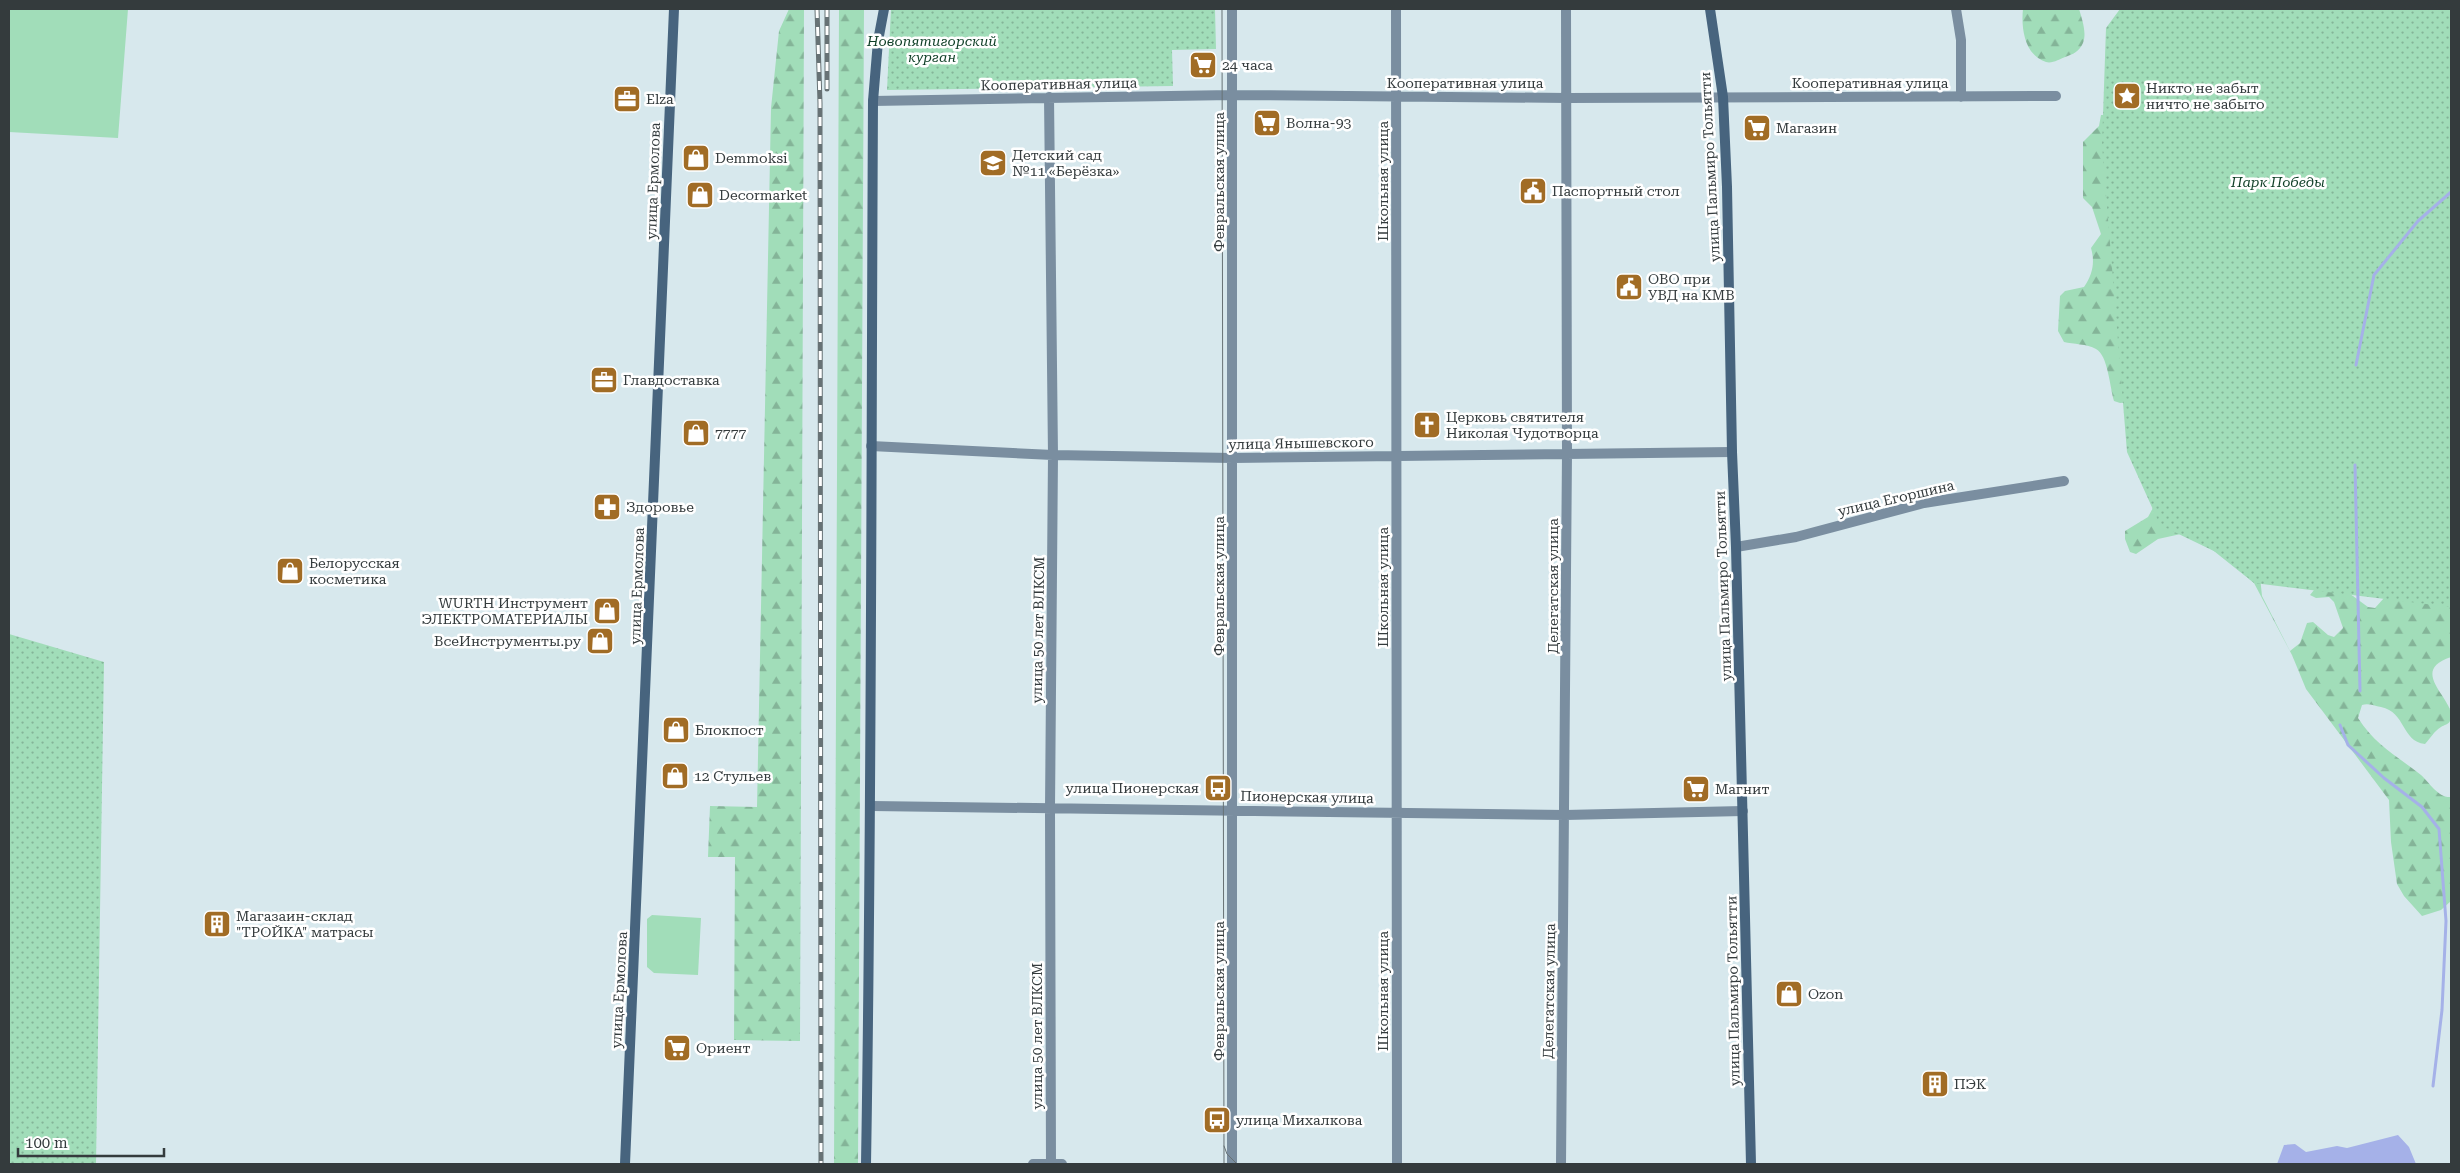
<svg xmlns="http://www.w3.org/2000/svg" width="2460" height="1173" font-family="'Roboto Serif',serif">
<defs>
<pattern id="forest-firs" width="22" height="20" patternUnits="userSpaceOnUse" patternTransform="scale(1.25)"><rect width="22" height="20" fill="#a1ddb9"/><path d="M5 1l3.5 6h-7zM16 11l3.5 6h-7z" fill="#84b498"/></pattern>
<pattern id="park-dots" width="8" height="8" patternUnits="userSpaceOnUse" patternTransform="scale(1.25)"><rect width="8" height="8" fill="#a1ddb9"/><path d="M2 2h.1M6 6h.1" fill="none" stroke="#84b498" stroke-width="1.8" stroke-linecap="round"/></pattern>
</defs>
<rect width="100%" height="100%" fill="#d7e8ed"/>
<!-- grass -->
<path fill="#a1ddb9" d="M9,9H128L118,138L9,132Z
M652,915L701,918L698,975L654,973L647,967V919Z"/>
<!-- forest -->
<path fill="url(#forest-firs)" d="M789,9H804L800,1041L734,1040L735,857H708L710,806L757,807L771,108L779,31Z
M839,9H864L858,1164H834Z
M2023,9H2079C2082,19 2087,33 2083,43C2079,52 2073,54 2065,57C2060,59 2052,64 2046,62C2024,55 2021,27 2023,9Z
M2270,114L2259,567L2262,596L2290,651L2300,643L2307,623L2313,622L2328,635L2334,637L2343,628L2334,602L2329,597L2316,598L2310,595L2314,590L2346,591L2368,607L2375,608L2384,598L2451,127V657C2405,672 2460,702 2450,721C2449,724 2444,725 2441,727C2434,731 2430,739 2425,744C2401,741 2406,712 2381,707C2374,706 2369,703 2362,705L2358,718C2375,745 2397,756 2421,775C2430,783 2438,798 2451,797V901L2441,910L2422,916L2404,896L2397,884L2391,842L2389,800L2306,689L2292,655L2254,583L2190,532L2158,539L2136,554L2130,552L2125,539V531L2148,517L2154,506L2134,402L2120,403L2114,401C2110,388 2108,355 2096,349C2087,344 2073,344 2064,342L2058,331L2060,296L2065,291L2084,287C2093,274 2095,262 2091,248L2101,234L2092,207L2083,198V142L2099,126L2101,115Z"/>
<!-- park -->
<path fill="url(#park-dots)" d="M891,9H1215L1216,49L1172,50L1173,86L887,90Z
M2120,9H2451V607L2254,583L2220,554L2160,525L2127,452L2102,145L2106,28Z
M9,634L104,662L96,1164H9Z"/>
<!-- water -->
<path fill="#a5b1e8" d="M2398,1135L2409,1147L2416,1164H2277L2284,1145L2295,1144L2306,1152L2337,1146L2347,1148Z"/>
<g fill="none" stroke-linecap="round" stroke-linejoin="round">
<!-- stream -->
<path stroke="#a5b1e8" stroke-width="3" d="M2356,365L2374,275L2418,221L2451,192
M2355,465L2360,691
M2340,725L2348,745L2384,778L2422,807L2439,829L2446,921L2442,1010L2433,1086"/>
<!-- street -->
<path stroke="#7a8ea0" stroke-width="10" d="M1232,9V1164
M1396,9L1397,1164
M1956,9L1961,40V97
M1049,97L1053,455L1050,808L1051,1164
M873,101L1232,95L1567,98L2056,96
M871,446L1053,455L1233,458L1732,452
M1736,547L1796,537L1924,503L2064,481
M872,806L1565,815L1743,811
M1033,1164H1062
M1561,1164L1567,453L1566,9"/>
<!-- secondary -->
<path stroke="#47647e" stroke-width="10" d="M1710,9L1723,97L1727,187L1732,452L1736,547L1751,1164
M625,1164L674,9
M866,1164C872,810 871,456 873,101L878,41L884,9"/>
<!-- tram -->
<path stroke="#677275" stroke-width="1" d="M1222,9L1224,1164
M1224,1146L1227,1154L1237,1164"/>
<!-- rail casing -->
<g stroke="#677275" stroke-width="5">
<path id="rail" d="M817,9L820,103L821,1164
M827,89V9"/>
</g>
<!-- rail -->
<use href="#rail" stroke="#fff" stroke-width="3" stroke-dasharray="9" stroke-linecap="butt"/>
</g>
<!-- icons -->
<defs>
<g id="supermarket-square" transform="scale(1.4375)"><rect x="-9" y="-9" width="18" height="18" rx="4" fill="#a16c25" stroke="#fff"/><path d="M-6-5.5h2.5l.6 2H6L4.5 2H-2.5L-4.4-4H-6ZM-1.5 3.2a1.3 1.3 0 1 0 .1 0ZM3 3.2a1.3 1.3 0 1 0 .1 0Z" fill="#fff"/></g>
<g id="sight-square" transform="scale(1.4375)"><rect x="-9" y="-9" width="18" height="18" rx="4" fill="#a16c25" stroke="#fff"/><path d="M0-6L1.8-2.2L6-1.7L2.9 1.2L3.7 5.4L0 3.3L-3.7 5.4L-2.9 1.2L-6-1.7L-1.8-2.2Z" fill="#fff"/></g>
<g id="office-square" transform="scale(1.4375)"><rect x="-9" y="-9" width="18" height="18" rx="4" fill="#a16c25" stroke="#fff"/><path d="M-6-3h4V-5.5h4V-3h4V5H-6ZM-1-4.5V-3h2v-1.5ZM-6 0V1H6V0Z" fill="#fff"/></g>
<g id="shop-square" transform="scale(1.4375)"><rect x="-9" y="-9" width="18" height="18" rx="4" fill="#a16c25" stroke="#fff"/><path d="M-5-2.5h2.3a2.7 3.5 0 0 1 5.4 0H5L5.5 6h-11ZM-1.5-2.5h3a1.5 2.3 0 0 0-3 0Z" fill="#fff"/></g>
<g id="school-square" transform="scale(1.4375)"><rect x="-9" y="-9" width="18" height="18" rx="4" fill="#a16c25" stroke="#fff"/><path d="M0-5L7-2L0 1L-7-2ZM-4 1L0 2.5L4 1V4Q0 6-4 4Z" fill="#fff"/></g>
<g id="civic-square" transform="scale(1.4375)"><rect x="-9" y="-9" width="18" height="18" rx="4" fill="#a16c25" stroke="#fff"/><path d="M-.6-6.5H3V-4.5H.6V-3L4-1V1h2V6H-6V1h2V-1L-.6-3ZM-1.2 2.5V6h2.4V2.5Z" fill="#fff"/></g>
<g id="church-square" transform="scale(1.4375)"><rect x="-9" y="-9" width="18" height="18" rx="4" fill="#a16c25" stroke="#fff"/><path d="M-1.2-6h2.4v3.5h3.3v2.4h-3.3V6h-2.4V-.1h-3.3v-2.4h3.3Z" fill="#fff"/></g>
<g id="pharmacy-square" transform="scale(1.4375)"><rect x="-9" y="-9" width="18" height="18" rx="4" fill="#a16c25" stroke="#fff"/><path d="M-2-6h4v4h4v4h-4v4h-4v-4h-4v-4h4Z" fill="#fff"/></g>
<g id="bus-square" transform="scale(1.4375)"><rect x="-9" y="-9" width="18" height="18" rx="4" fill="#a16c25" stroke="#fff"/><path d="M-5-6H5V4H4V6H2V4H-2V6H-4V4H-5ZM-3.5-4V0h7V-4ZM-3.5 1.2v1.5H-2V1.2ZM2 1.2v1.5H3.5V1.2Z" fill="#fff"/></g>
<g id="building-square" transform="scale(1.4375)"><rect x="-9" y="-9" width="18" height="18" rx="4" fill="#a16c25" stroke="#fff"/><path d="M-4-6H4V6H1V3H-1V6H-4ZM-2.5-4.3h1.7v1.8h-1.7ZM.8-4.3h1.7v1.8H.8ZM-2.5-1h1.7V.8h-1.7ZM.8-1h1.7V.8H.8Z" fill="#fff"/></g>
</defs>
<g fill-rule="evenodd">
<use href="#supermarket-square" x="1203" y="65"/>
<use href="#sight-square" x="2127" y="96"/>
<use href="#office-square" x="627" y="99"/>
<use href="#supermarket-square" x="1267" y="123"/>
<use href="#supermarket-square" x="1757" y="128"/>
<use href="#shop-square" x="696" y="158"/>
<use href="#school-square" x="993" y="163"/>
<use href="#civic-square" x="1533" y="191"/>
<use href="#shop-square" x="700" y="195"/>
<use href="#civic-square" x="1629" y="287"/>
<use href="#office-square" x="604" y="380"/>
<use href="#church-square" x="1427" y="425"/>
<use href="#shop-square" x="696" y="433"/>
<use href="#pharmacy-square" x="607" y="507"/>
<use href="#shop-square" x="290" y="571"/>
<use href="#shop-square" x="607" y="611"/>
<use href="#shop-square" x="600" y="641"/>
<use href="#shop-square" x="676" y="730"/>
<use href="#shop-square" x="675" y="776"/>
<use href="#bus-square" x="1218" y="788"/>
<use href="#supermarket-square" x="1696" y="789"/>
<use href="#building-square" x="217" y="924"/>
<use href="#shop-square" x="1789" y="994"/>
<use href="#supermarket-square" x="677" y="1048"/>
<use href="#building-square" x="1935" y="1084"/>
<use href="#bus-square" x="1217" y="1120"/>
</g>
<g text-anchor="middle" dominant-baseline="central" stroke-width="5" stroke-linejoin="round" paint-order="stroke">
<!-- park labels -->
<g font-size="14" font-style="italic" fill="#0f3f27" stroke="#fff">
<text x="932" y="41">Новопятигорский<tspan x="932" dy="16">курган</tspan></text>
<text x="2278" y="182">Парк Победы</text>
</g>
<!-- poi labels -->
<g font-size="14" fill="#343b3d" stroke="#fff" text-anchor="start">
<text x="1222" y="65">24 часа</text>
<text x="2146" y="88">Никто не забыт<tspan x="2146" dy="16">ничто не забыто</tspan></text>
<text x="646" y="99">Elza</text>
<text x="1286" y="123">Волна-93</text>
<text x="1776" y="128">Магазин</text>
<text x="1012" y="155">Детский сад<tspan x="1012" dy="16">№11 «Берёзка»</tspan></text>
<text x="715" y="158">Demmoksi</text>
<text x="1552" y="191">Паспортный стол</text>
<text x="719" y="195">Decormarket</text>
<text x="1648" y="279">ОВО при<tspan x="1648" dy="16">УВД на КМВ</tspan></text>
<text x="623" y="380">Главдоставка</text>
<text x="1446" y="417">Церковь святителя<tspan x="1446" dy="16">Николая Чудотворца</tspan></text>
<text x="715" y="433">7777</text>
<text x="626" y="507">Здоровье</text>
<text x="309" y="563">Белорусская<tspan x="309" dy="16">косметика</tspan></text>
<text x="588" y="603" text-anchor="end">WURTH Инструмент<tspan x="588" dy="16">ЭЛЕКТРОМАТЕРИАЛЫ</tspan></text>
<text x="581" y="641" text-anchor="end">ВсеИнструменты.ру</text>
<text x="695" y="730">Блокпост</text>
<text x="694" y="776">12 Стульев</text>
<text x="1199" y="788" text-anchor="end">улица Пионерская</text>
<text x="1715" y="789">Магнит</text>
<text x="236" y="916">Магазаин-склад<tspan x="236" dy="16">"ТРОЙКА" матрасы</tspan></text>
<text x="1808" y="994">Ozon</text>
<text x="696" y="1048">Ориент</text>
<text x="1954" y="1084">ПЭК</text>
<text x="1236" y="1120">улица Михалкова</text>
</g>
<!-- street labels -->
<g font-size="14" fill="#343b3d" stroke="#fff">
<text x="1465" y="83">Кооперативная улица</text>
<text x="1870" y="83">Кооперативная улица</text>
<text transform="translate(1059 84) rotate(-1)">Кооперативная улица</text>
<text transform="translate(1710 167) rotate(-93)">улица Пальмиро Тольятти</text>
<text transform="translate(653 181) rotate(-88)">улица Ермолова</text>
<text transform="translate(1383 181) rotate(-90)">Школьная улица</text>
<text transform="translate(1219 182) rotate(-90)">Февральская улица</text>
<text transform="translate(1301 443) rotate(-1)">улица Янышевского</text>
<text transform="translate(1896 498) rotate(-13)">улица Егоршина</text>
<text transform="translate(637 586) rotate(-88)">улица Ермолова</text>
<text transform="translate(1219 586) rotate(-90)">Февральская улица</text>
<text transform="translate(1553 586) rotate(-90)">Делегатская улица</text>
<text transform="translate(1723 586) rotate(-92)">улица Пальмиро Тольятти</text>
<text transform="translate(1383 587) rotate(-90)">Школьная улица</text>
<text transform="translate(1038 630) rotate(-89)">улица 50 лет ВЛКСМ</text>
<text transform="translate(1307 797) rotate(1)">Пионерская улица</text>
<text transform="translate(619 990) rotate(-87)">улица Ермолова</text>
<text transform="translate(1219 991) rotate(-90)">Февральская улица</text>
<text transform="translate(1383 991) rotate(-90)">Школьная улица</text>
<text transform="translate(1549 991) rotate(-89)">Делегатская улица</text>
<text transform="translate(1733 991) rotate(-91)">улица Пальмиро Тольятти</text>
<text transform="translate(1037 1036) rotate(-90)">улица 50 лет ВЛКСМ</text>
</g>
</g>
<!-- border -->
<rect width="2460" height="1173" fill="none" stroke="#343b3d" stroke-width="20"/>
<!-- scale -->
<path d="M18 1148v8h146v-8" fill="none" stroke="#343b3d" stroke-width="2.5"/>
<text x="25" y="1148" font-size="15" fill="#343b3d" stroke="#ffffff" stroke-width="4" paint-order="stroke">100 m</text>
</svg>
